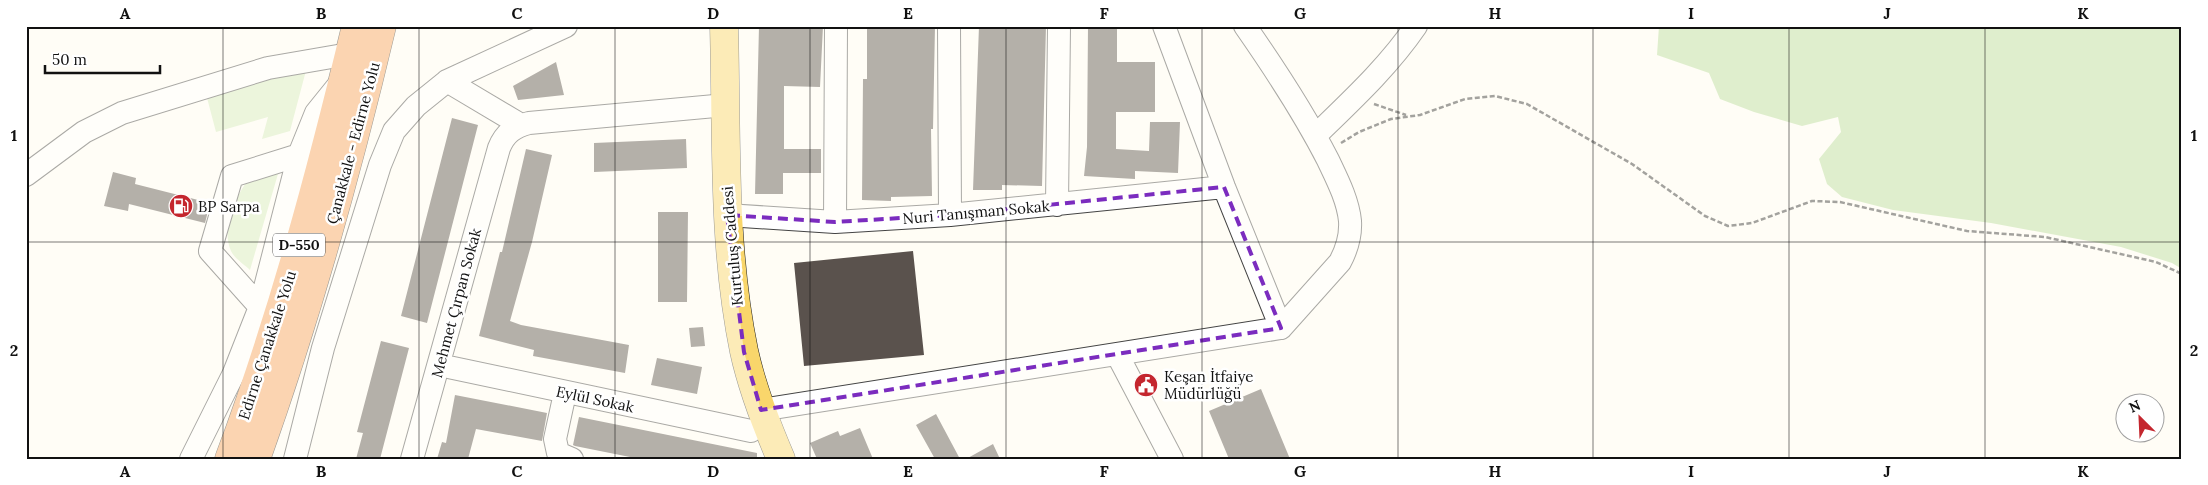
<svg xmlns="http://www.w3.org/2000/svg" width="2208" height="485" font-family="Lora,serif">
<rect width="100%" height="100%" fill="#fffdf5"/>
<!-- green -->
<path fill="#d5ebbd" d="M308,63L290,131L262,139L268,117L216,132L206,94Z
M280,167L250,270C245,265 234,258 231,251C220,226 237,193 252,175Z"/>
<!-- forest -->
<path fill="#b9dc9c" d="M1659,26H2182V269L2172,263L2121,247L1991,223L1893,210L1842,197L1827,184L1819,159L1841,132L1838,117L1802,126L1754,112L1720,99L1709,73L1657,55Z"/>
<!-- building -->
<path fill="#5a524d" d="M759,26H823L820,87L784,86V149H821V173H783V194H755Z
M867,26H935L933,129H931L932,196L891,197V201L862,200L863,79H867Z
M979,26H1046L1042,186L1002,185V190H973Z
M1088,26H1117V62H1155V112H1116V149L1149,151L1150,122H1180L1178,173L1135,171V179L1084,176L1087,147Z
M556,62L564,95L518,100L513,86Z
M452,118L478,125L427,323L401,316Z
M686,139L687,168L594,172V143Z
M526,149L552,155L532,242L510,321L521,325L629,345L625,373L533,356L534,350L479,336L500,252H502Z
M113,172L136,178L135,184L210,203L205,223L129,204L128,211L104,206Z
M658,212H688L687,302H658Z
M913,251L924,355L804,366L794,263Z
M703,327L705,346L691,347L689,328Z
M381,341L409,348L380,459H356L363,433L357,432Z
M657,358L702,367L697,394L651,385Z
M1261,389L1290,459H1229L1209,411Z
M455,395L547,413L542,441L476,429L468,459H437L442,442L446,443Z
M936,414L960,459H935L916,425Z
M579,417L757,453V459H640L575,446L573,445Z
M860,428L873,459H817L810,443L838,431L840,436Z
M993,444L1000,459H966Z"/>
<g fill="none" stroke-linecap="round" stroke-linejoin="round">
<!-- minor casing -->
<g stroke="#444" stroke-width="24">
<path id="minor" d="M949,26L950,215
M1164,26L1224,187L1281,328
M447,81L521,125
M1315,136C1351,101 1388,67 1416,26
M26,175L84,132L122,113L268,68L349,54
M1057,205L1059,26
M727,215L835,222L950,215L1224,187
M835,222L836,26
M270,309L260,307L210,251L232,176L299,155
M1117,354L1172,459
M439,365L751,431
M565,393L555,439L558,453L572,459
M761,410L1281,328L1340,262C1347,249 1351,237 1350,221C1348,200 1337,179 1328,160C1304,113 1275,69 1245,26
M191,459L234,373L260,307L299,155L316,113L341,82
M295,459L323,348L380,165L394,131L416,106L447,81L566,26
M412,459L499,148C505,133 514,127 529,123L726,105"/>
</g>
<!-- major casing -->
<g stroke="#222" stroke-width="29">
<path id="major" d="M724,26C727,135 722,244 744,351C752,388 766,424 781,459"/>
</g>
<!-- highway casing -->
<g stroke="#222" stroke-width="29">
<path id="highway" d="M229,459C282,318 321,172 356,26
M256,459C307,317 347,173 382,26"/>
</g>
<!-- path -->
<path stroke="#333" stroke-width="2.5" stroke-dasharray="5 2.5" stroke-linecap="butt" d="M1374,104L1406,115
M1341,143L1359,132L1391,119L1420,115L1465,99L1495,96L1527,104L1632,164L1705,216L1728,226L1752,223L1812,201L1840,202L1967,231L2045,237L2156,262L2182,274"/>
<!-- minor -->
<use href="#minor" stroke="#fff" stroke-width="22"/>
<!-- major -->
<use href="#major" stroke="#f9d66b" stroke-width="28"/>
<!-- highway -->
<use href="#highway" stroke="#f5a25d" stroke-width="28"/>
</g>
<!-- marked area -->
<path d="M0 0H2208V485H0ZM1224,187L1281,328L761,410L744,352L727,215L835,222L950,215Z" fill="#fffdf5" fill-opacity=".55" fill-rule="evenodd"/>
<path fill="none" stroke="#7b2cbf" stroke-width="4" stroke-dasharray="10 6" stroke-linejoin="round" d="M1224,187L1281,328L761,410L744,352L727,215L835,222L950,215Z"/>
<!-- grid -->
<path fill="none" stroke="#111" stroke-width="1" stroke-opacity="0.55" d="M223,26V459M419,26V459M615,26V459M810,26V459M1006,26V459M1202,26V459M1398,26V459M1593,26V459M1789,26V459M1985,26V459M26,242H2182"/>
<!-- icons -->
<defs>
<g id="fuel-disc" transform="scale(1.25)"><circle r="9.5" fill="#c4262e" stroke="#fff"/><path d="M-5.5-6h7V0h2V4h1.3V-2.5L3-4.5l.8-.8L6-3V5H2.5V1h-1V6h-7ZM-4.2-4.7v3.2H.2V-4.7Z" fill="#fff"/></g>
<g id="civic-disc" transform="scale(1.25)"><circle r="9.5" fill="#c4262e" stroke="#fff"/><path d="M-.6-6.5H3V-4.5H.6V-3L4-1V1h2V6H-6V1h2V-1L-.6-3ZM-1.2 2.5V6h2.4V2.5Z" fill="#fff"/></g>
</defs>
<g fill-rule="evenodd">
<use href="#fuel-disc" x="181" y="206"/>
<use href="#civic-disc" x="1146" y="385"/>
</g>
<g text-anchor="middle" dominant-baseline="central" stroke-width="5" stroke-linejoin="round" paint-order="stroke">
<!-- shield labels -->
<rect fill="#fff" stroke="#585858" stroke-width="1" x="273" y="233.5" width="52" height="23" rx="4"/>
<g font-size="14" font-weight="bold" fill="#111">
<text x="299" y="245">D-550</text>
</g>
<!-- street labels -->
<g font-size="15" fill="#111" stroke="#fff">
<text transform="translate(353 143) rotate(-75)">Çanakkale - Edirne Yolu</text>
<text transform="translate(976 212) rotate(-5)">Nuri Tanışman Sokak</text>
<text transform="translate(732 246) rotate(-95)">Kurtuluş Caddesi</text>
<text transform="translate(456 303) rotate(-75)">Mehmet Çırpan Sokak</text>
<text transform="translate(267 345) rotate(-72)">Edirne Çanakkale Yolu</text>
<text transform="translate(595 399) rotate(12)">Eylül Sokak</text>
</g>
<!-- poi labels -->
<g font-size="15" fill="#111" stroke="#fff" text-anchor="start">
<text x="198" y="206">BP Sarpa</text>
<text x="1164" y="376">Keşan İtfaiye<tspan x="1164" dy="17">Müdürlüğü</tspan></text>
</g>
</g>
<!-- border -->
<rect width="2208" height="485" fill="none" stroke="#ffffff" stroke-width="55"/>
<!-- north arrow -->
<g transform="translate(2140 418) rotate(336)"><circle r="24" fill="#ffffff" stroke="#a0a0a0"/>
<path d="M0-4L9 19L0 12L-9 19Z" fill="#c4262e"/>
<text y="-8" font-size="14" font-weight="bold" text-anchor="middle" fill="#111111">N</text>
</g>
<!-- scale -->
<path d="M45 65v8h115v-8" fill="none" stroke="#111111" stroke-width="2.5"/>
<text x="52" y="65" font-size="15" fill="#111111" stroke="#ffffff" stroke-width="4" paint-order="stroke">50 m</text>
<rect x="28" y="28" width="2152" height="430" fill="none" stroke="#111" stroke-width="2"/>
<g font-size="16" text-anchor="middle" font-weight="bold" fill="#111">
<text x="125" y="19">A</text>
<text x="321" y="19">B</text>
<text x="517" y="19">C</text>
<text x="713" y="19">D</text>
<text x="908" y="19">E</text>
<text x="1104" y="19">F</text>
<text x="1300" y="19">G</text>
<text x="1495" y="19">H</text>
<text x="1691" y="19">I</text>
<text x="1887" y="19">J</text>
<text x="2083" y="19">K</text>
<text x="14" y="141">1</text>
<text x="2194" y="141">1</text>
<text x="14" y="356">2</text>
<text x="2194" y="356">2</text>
<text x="125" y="477">A</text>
<text x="321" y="477">B</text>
<text x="517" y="477">C</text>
<text x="713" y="477">D</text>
<text x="908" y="477">E</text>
<text x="1104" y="477">F</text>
<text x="1300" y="477">G</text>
<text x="1495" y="477">H</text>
<text x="1691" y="477">I</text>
<text x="1887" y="477">J</text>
<text x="2083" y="477">K</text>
</g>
</svg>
